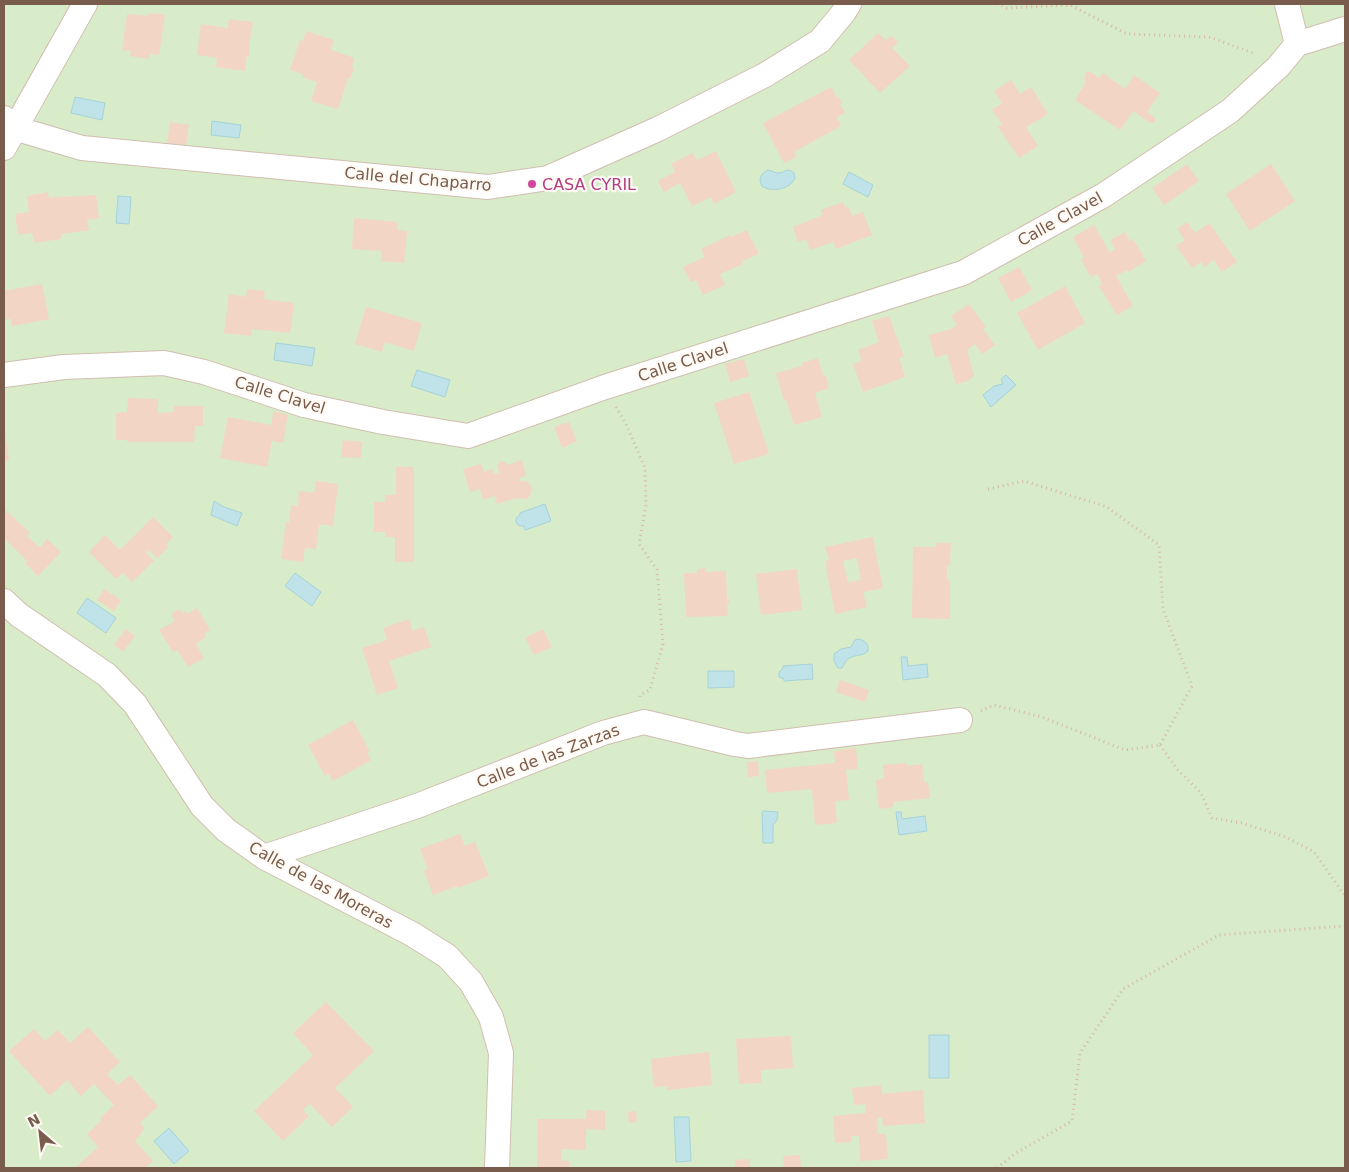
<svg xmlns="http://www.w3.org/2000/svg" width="1349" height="1172" font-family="'DejaVu Sans',sans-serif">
<rect width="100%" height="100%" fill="#fdf6ec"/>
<!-- green -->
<path fill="#d8ecc9" d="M4,4H1345V1168H4Z"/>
<!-- water -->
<path fill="#bfe3e8" stroke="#a5d3da" d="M75,97L105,103L102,120L71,113Z
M212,121L241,125L239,138L211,135Z
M768,170C772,171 775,173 779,173C787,172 786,167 794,173L795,178C791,189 771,193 762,186C758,179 761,173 768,170Z
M849,172L873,185L868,197L843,184Z
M118,196L131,197L129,224L116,223Z
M276,343L315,348L312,366L274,360Z
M417,370L450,380L445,397L411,386Z
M1006,375L1016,385L991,407L983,395L994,386L1003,384L1001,379Z
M214,501L224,507L242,513L237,526L211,515Z
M545,504L551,521L525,530L524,526H520L517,524C515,520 516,517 520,515V513Z
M295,573L321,592L312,606L285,586Z
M87,598L116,618L106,633L77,613Z
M858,639C865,640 869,644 868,651C862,657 853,654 847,660C845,662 844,665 842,668H838L834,661V654L841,649L851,647L855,640Z
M901,657H907L908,666L927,664L928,677L903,680Z
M812,664L813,679L784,681V679L779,677V672L783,668V666Z
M708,671H734V687L708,688Z
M763,811L778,812L777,820L773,825V843H763L762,813Z
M896,812H901L902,819L925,816L927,831L899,835Z
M929,1035H949V1078H929Z
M674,1117H689L691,1161L676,1162Z
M169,1128L189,1151L174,1164L154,1141Z"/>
<!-- building -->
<path fill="#f3d5c3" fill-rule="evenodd" d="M149,13L165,15L159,55L150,54L149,59L130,56L131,51L122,50L127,14L148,16Z
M229,19L253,22L249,45V56L247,55L245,71L216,67L217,58L197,55L201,24L228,28Z
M306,31L334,40L331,50L354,58L352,67L354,68L350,79L348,78L338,109L311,101L317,82L302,77L303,74L290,70L300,40L303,41Z
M878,33L886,40L892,36L898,42L892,48L910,66L880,93L849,60Z
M1086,72H1091L1099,78L1103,73L1125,89L1134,75L1160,93L1147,112L1155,118V122L1153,123H1150L1133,111L1120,130L1075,100L1086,82L1084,78Z
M1011,80L1020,94L1031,87L1048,114L1026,127L1038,146L1019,158L998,127L1002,124L992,110L1002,103L994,91Z
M831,87L837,98L839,97L842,103L840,104L845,113L837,117L841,126L794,152L796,157L784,163L763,123Z
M170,122L189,125L186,145L167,143Z
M716,151L736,192L714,204L711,197L692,206L680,183L664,192L658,181L675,172L671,164L693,153L697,160Z
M1187,164L1199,181L1164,205L1152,188Z
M1271,164L1295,201L1250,231L1226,194Z
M48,192L49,198L65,196V197L96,195L99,218L87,220L89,230L61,234V239L34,243L32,233L18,235L15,214L29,212L27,196Z
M843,202L845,207L848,206L852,216L863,212L872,235L836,249L833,242L810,250L806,239L798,242L793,227L823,215L821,210Z
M354,218L397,222V230L407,231L404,263L381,261L382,251L352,249Z
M1187,222L1195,233L1209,223L1237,262L1222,272L1214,260L1204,267L1201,262L1192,268L1176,246L1185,240L1177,229Z
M1094,225L1110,253L1115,249L1110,240L1125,232L1130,241L1133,239L1146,261L1128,272L1127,270L1116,276L1133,306L1117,315L1099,286L1102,284L1097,274L1091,277L1081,260L1084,258L1073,237Z
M747,230L759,254L742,261L743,264L720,274L725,285L703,295L696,280L691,282L683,267L705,257L701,249L730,235L731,237Z
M1019,267L1032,290L1011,302L998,278Z
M42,284L49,319L12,326L11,319L4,320V291Z
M1065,286L1085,323L1038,350L1017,313Z
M247,289L265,291L264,299L294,303L290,333L252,329L251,336L224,333L229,294L246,297Z
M969,304L986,327L983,329L995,345L982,354L975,344L967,350L974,376L968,381L956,384L947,354L935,358L929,335L951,329L957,325L951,316Z
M366,307L422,323L414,351L385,342L382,352L355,344Z
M889,316L904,357L899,358L905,377L863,392L853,364L862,361L858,350L879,342L872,321Z
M818,358L823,376H826L829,388L815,393L822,417L794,425L786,399L784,400L776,373L802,366V363Z
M744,359L749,376L730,382L725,364Z
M749,392L769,454L734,464L714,403Z
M128,398L158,399V413L174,412V406H203V426H195L194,442H127V440H116V413L127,412Z
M274,411L288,415L283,443L272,441L267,467L220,458L228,417L271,425Z
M569,422L577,441L562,448L554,427Z
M4,433H5L9,460L4,461Z
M343,440L362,442L361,458L341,457Z
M522,460L526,476L519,478L521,482L525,481L528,482L532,488L530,496L526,499L517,498L497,504L495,496L483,500L480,489L470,492L463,469L481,464L484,472L492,469L494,474L499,473L497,465L501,461L505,462L507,465Z
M396,467H414V562H395V537H385V532H374V502H385V495H396Z
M316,481L338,484L333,526L319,524L316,549L305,548L303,562L281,559L286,522L289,523L291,505L298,506L299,491L314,493Z
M4,509L30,533L27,536L40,548L47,539L61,552L38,576L25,563L27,561L4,538Z
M153,517L173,537L166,544L168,547L157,558L149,550L146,553L154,561L132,582L123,573L116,579L89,552L105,535L120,550Z
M873,537L883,588L863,592L867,607L835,614L825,561L829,560L825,547ZM857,558L861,580L848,582L843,561Z
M936,543H951L950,565H947V580H950V619L912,618L913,547H936Z
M706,568V572L726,571L727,600L729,599V603H727L728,616L686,617L684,573H697V569Z
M797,569L802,610L761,615L756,574Z
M104,589L121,600L114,611L97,600Z
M197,608L210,630L204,634L206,637L196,644L204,658L188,667L177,650L173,652L159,630L175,621L171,614L180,609L182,613L185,611L187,614Z
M409,619L413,631L424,627L431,647L389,661L398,688L377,695L362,648L387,640L383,628Z
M126,629L135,636L123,652L114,645Z
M543,629L552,647L534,655L525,638Z
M840,680L869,690L865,702L836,692Z
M353,720L370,752L367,753L371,760L333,781L329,774L325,776L308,745Z
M856,748L858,769L846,770L849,800L835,801L837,823L815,825L812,789L767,793L765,770L835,763L834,751Z
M758,761L759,776L748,777L747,762Z
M907,763V766L922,764L924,782H928L930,798L893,802L894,807L879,809L876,780L884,779L883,765Z
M460,834L465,846L475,842L489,876L458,888L457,886L433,895L424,871L428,869L420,849Z
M326,1002L374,1051L335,1088L353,1107L332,1127L310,1104L303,1110L309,1116L283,1141L254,1111L313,1055L293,1033Z
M88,1027L120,1062L107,1074L118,1085L130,1075L158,1106L140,1123L145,1128L135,1141L153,1161L145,1168H75L98,1147L87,1134L102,1120L100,1118L114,1105L94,1084L81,1096L67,1080L50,1096L9,1051L34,1029L45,1041L58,1030L70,1043Z
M791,1036L793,1068L761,1070V1083L739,1084L736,1039Z
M709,1052L712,1085L667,1090V1086L654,1087L651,1059Z
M881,1085L882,1094L923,1090L925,1123L883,1126L882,1117L877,1118L878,1134H886L888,1159L860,1161L859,1136H851V1142L835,1143L833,1116L866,1113V1104L854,1105L852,1088Z
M586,1110L605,1111V1130L586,1129V1150L561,1149V1160L569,1161V1168H537L538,1119H586Z
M636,1111L637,1122L629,1123L628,1112Z
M800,1155L801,1168H784L783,1156Z
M750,1159V1168H736L735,1160Z"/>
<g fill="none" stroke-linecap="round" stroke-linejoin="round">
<!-- minor casing -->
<g stroke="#d1beb0" stroke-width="26">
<path id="minor" d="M1297,44L1345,29
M4,118L14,128L82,148L488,187L548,178L658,129L765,75L820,41L844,12L849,4
M4,148L85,4
M4,375L64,367L164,363L204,372L304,405L383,422L468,436L605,387L963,273L1104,195L1230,111L1278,67L1297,44L1287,4
M4,601L19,615L107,675L135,704L202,806L226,830L264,857L412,934L447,956L471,982L491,1017L501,1053L497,1168
M264,857L417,806L603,733L644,722L735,744L748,746L960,720"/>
</g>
<!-- path -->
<path stroke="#d9b8a5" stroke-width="3" stroke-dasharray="1 4" stroke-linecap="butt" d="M997,4L1007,8L1070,5L1127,34L1209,37L1256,54
M616,407L626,424L645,468L646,505L639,544L657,570L663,644L650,690L640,695V699
M988,489L1024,481L1107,507L1159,545L1163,609L1192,686L1160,745
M981,711L994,705L1042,717L1125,750L1160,745
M1160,745L1177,769L1201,793L1212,818L1242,823L1286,837L1314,852L1345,896
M997,1168L1016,1153L1072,1121L1080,1053L1123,989L1219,935L1345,926"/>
<!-- minor -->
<use href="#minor" stroke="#fff" stroke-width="24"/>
</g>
<!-- markers -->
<circle fill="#d1479c" stroke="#fffaf3" stroke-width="2" cx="532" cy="184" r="5"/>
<g text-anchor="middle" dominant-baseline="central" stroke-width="4.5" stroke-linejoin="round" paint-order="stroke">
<!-- street labels -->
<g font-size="16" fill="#7a5c4d" stroke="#fffaf3">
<text transform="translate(418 179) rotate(5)">Calle del Chaparro</text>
<text transform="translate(1060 219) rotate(-29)">Calle Clavel</text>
<text transform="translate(683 362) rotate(-18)">Calle Clavel</text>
<text transform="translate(280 395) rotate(17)">Calle Clavel</text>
<text transform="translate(548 756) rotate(-21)">Calle de las Zarzas</text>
<text transform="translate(321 885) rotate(29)">Calle de las Moreras</text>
</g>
<!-- hotel labels -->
<g font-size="16" fill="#b23c85" stroke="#fffaf3" text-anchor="start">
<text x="542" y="184">CASA CYRIL</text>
</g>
</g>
<!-- border -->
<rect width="1349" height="1172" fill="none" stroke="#7a5c4d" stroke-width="10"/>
<!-- north arrow -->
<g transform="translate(40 1132) rotate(332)" stroke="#fffaf3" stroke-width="4" paint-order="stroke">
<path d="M0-4L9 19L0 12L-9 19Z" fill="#7a5c4d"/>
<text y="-8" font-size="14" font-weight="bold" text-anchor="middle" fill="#7a5c4d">N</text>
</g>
</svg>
